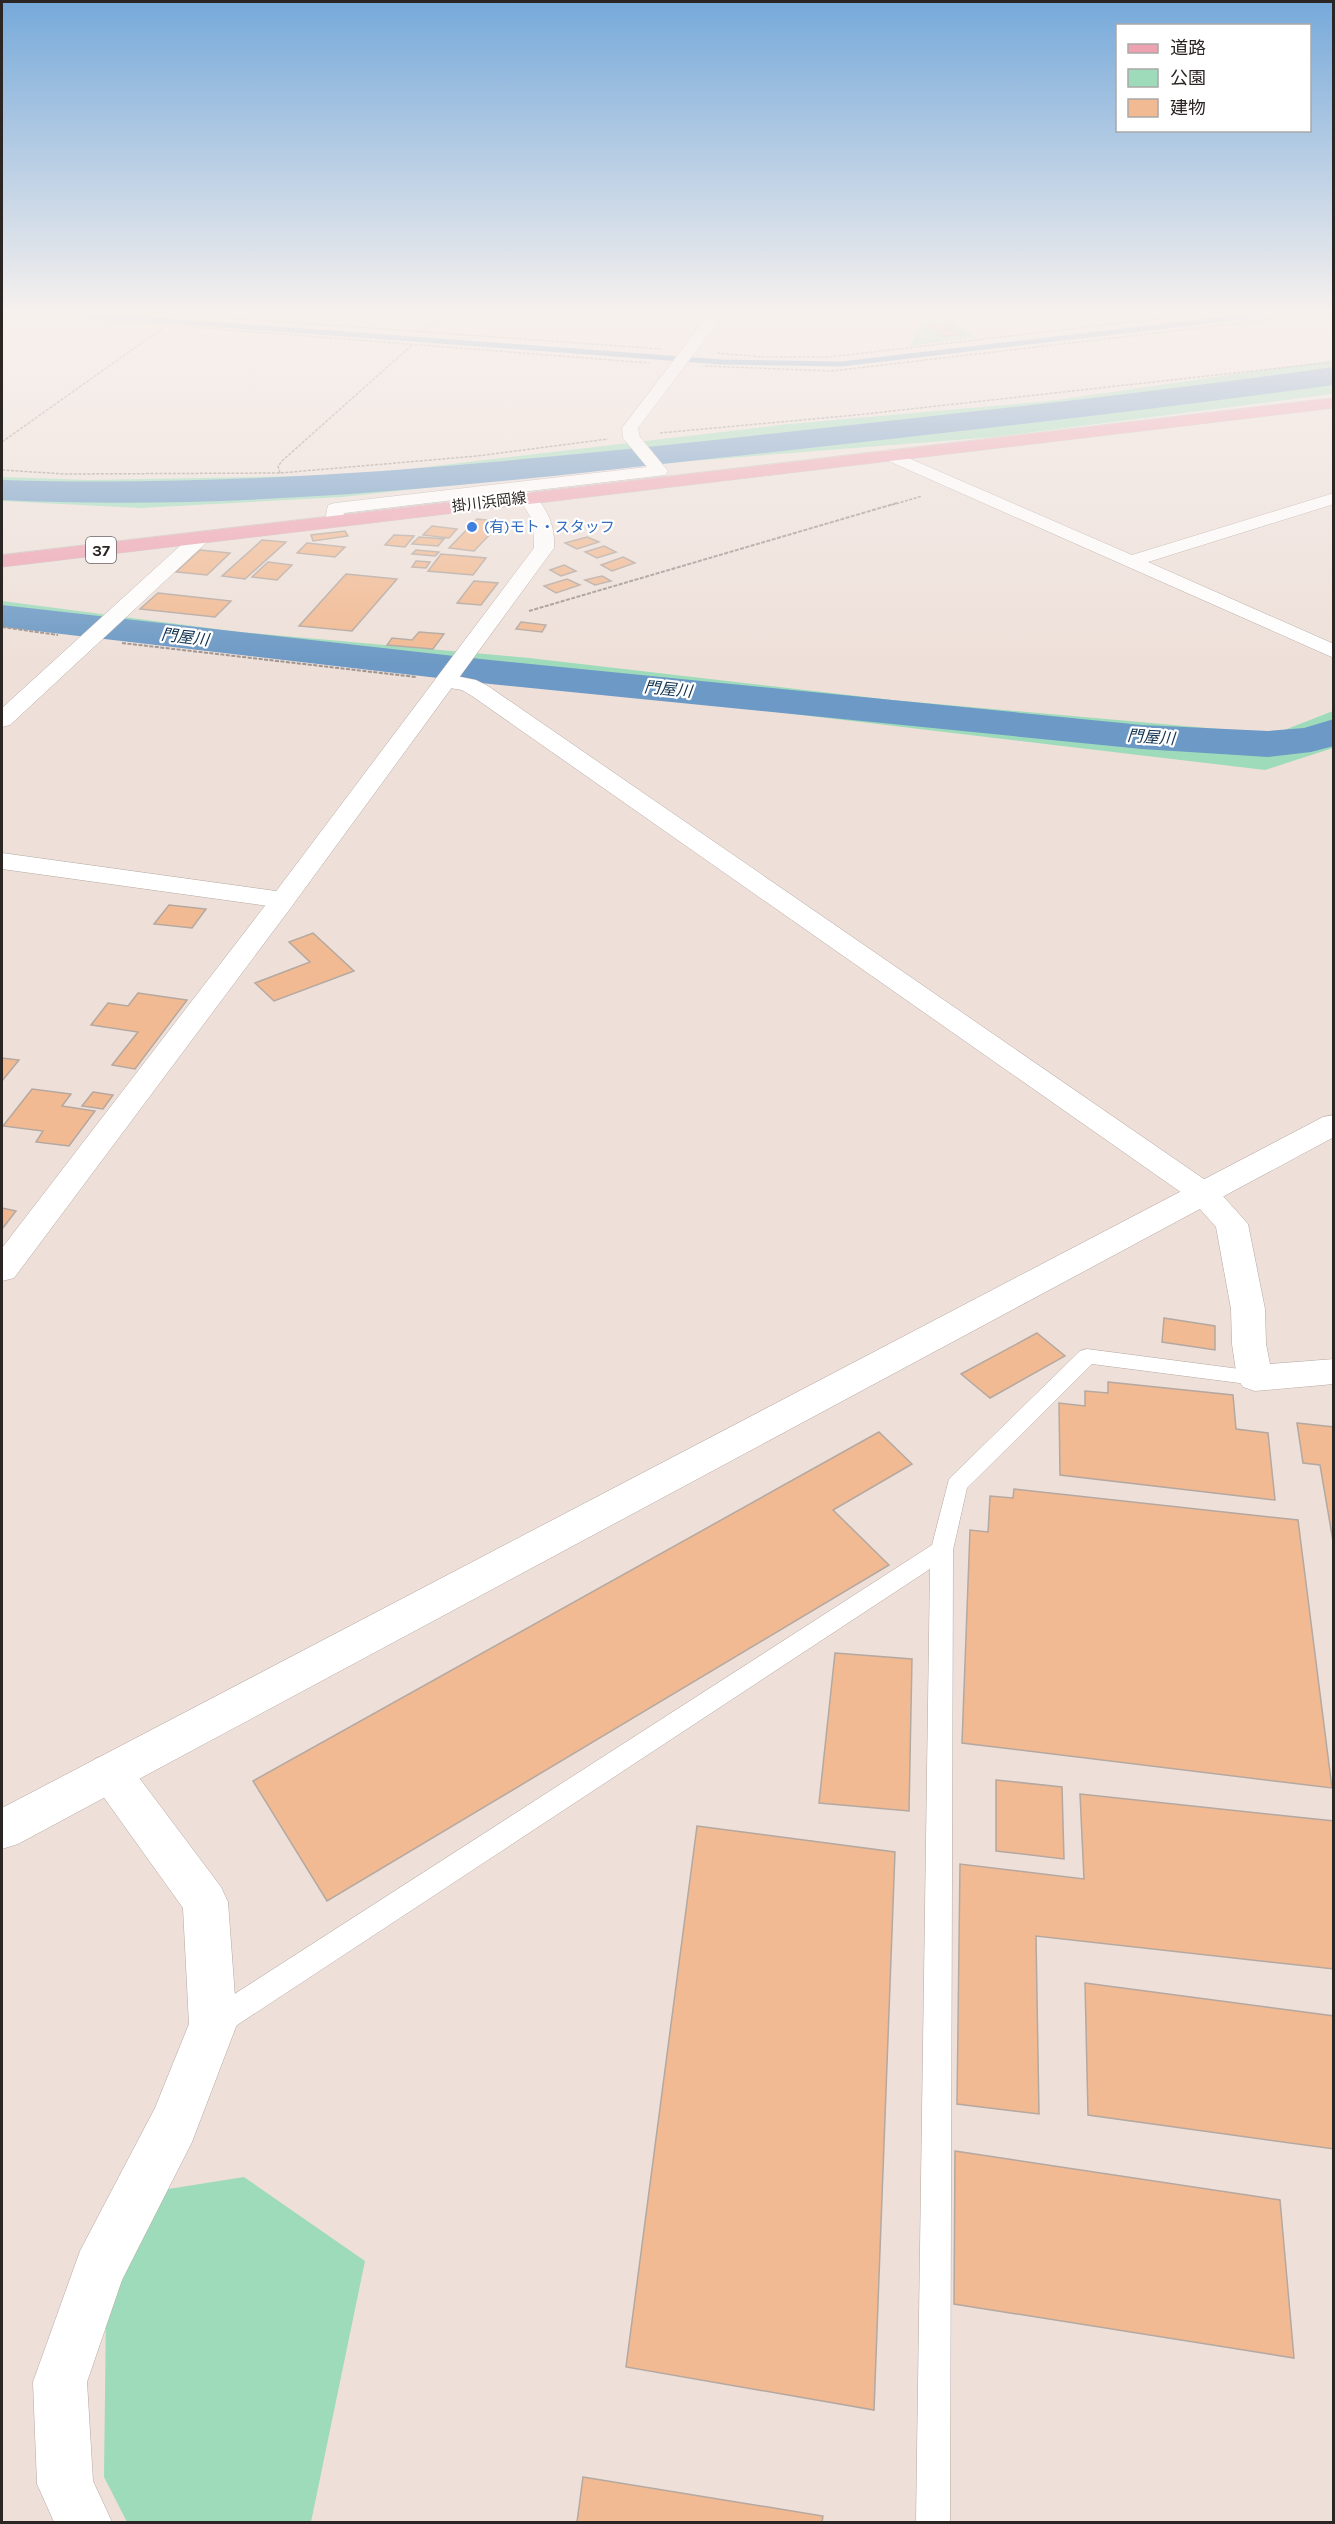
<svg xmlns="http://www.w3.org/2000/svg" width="1335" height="2524" font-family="Karla,'Noto Sans JP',sans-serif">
<rect width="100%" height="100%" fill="#eee0d9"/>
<!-- green -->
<path fill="#9edbbb" d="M928,310H931L976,337L910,346Z
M1333,360V394L994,437L627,466L342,497L140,508L2,501V477L89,480L359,475L789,424L1050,401Z
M2,601L239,632L529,658L892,700L1274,734L1333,711V748L1265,770L541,684L2,627Z
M244,2177L365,2261L311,2522H127L104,2477L106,2308L162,2190Z"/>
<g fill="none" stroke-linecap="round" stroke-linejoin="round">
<!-- stream -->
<path stroke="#6c99c5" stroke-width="5" d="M22,310L722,362L841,364L1303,310"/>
<!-- river -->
<path fill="#6c99c5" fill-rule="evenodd" d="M1334,367V385C1122,414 911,437 699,460C468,486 235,511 2,500V480C249,488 488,464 733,438C933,416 1134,395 1334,367Z
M2,605L481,659L1142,725L1268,731L1304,728L1334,719V746L1311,752L1268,757L1142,749L481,683L2,627Z"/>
</g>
<!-- building -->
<path fill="#f1ba93" stroke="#b4a8a0" stroke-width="1.5" d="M946,323L955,328L938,330L929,325Z
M956,330L962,334L943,336L938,332Z
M477,519L487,520L498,526L474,551L449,548Z
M432,526L457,529L449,538L423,535Z
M345,531L348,536L313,541L311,535Z
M394,535L414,536L405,547L385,545Z
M419,537L444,539L438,546L412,544Z
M587,537L599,542L577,549L565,543Z
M262,540L286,542L245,579L222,576Z
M307,543L345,547L335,557L297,553Z
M604,546L616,552L597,558L585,552Z
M200,550L230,553L207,575L176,572Z
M416,550L439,552L435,556L412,554Z
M441,554L486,558L473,575L428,571Z
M623,557L635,563L612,571L601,565Z
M416,561L430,562L426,568L412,567Z
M268,562L292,565L277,580L252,577Z
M564,565L576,571L561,576L550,570Z
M346,574L397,579L352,631L299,626Z
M602,576L611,581L595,585L585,580Z
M567,579L580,585L556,593L544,586Z
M474,581L498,583L481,605L457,603Z
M158,593L231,601L215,617L140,609Z
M521,622L546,625L542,632L516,629Z
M419,632L444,634L433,649L387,645L392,638L412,640Z
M169,905L206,909L192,928L154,924Z
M313,933L354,971L274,1001L255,983L310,962L289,942Z
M138,993L187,1000L135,1069L112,1065L138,1032L91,1025L108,1003L128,1006Z
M2,1058L19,1060L2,1081Z
M32,1089L71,1094L62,1106L95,1111L69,1146L36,1142L43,1131L3,1126Z
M93,1092L113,1095L103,1109L82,1106Z
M2,1208L16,1211L2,1229Z
M1164,1318L1215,1326V1350L1162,1342Z
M1037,1333L1065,1356L990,1398L961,1374Z
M1108,1382L1233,1395L1236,1429L1268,1433L1275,1500L1060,1475L1059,1403L1085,1406V1391L1108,1393Z
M1297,1423L1334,1427V1547L1320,1465L1303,1463Z
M879,1432L912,1464L833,1510L889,1565L327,1901L253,1781Z
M1014,1489L1298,1520L1332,1788L962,1743L970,1530L988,1532L990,1496L1013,1498Z
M835,1653L912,1659L909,1811L819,1803Z
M996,1780L1062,1787L1064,1859L996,1851Z
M1080,1794L1334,1821V1969L1036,1936L1039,2114L957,2104L960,1864L1084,1879Z
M697,1826L895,1852L874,2410L626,2367Z
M1085,1983L1334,2016V2149L1088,2115Z
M955,2151L1280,2200L1294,2358L954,2304Z
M583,2477L823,2516L822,2522H577Z"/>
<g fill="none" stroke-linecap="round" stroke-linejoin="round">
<!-- lane casing -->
<g stroke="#b5a8a2" stroke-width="1">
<path id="lane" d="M1087,1349L1255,1371L1262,1373L1265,1378L1262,1383L1255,1385L1092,1364L967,1488L953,1550L950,2522H916L930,1569L225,2033L215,2037L205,2033L201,2023L205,2013L932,1545L949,1479L1080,1351Z"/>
</g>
<!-- street casing -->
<g stroke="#b5a8a2" stroke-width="1">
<path id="street" d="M712,310H727L638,428L640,437L668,471L665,475L344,513L341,524H327L325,520L328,505L335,503L647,467L623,438L622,428Z
M890,450L1132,555L1334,493V504L1148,562L1334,644V658L884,459L881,455L884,451Z
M200,532L207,534L209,538L207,542L10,725L2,727V708L193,534Z
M446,674L476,680L488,686L1214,1186L1248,1224L1265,1309L1266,1344L1270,1364L1334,1359V1384L1255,1391L1243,1387L1237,1378L1232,1344L1231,1309L1216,1227L1192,1200L472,696L462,690L438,686L435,681L438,676Z
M2,853L283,892L292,894L296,900L292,906L283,908L2,869Z
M110,1753L125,1759L221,1887L228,1902L237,2024L192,2142L122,2280L87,2382L93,2481L112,2522H54L37,2484L33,2382L80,2251L155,2108L189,2024L183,1908L95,1785L89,1772L95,1759Z"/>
</g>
<!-- secondary casing -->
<g stroke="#b5a8a2" stroke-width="1">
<path id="secondary" d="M527,492L533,493C548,511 555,525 554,548L292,906L14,1278L2,1281V1248L274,894L534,548L533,521L518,497L521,493Z
M1334,1115V1137L18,1844L2,1849V1808L1323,1117Z"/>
</g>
<!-- primary casing -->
<g stroke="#c4c2c1" stroke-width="1">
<path id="primary" d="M1334,398V408L2,567V555Z"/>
</g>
<!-- path-far1 -->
<path stroke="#9f948f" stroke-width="1.5" stroke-dasharray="3 1.5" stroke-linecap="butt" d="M120,310L661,349
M2,312L649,363
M423,332L448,310
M717,353L763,357H829L1235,310
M705,366L832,371L1334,312
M660,433L856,415L1334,362
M2,442L188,310
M2,470L65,474L280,473L477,456L608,439
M280,473L278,466L283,460L412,345
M892,505L922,496"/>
<!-- path -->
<path stroke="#9f948f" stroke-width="2" stroke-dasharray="4 1.5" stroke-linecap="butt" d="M529,611L897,503
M2,627L58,635
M122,643L416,677"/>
<!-- lane -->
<use href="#lane" fill="#fff" fill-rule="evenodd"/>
<!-- street -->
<use href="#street" fill="#fff" fill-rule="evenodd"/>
<!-- secondary -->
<use href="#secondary" fill="#fff" fill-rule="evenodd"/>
<!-- primary -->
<use href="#primary" fill="#eda2b1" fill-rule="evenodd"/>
</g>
<!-- sky -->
<linearGradient id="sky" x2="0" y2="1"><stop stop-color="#76a9da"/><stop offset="0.47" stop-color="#f7f1ee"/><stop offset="1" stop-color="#f7f1ee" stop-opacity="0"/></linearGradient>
<rect width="1335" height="664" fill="url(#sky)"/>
<!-- markers -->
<circle fill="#3f7fe0" stroke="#fff" stroke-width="2" cx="472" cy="527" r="6"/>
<g text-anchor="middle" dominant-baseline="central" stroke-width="4.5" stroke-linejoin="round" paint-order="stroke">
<!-- far-street labels -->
<g font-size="15" fill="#2b2523" stroke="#fff">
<text transform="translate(489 502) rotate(-7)">掛川浜岡線</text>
</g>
<!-- far-shop labels -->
<g font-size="15" fill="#366cbe" stroke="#fff" text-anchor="start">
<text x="484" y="527">(有)モト・スタッフ</text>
</g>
<!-- shield labels -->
<rect fill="#fff" stroke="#6b6665" stroke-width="1.5" x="86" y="537" width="30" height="26" rx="4.5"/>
<g font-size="16" font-weight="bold" fill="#2b2523">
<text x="101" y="550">37</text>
</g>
<!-- far-water labels -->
<g font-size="16" font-style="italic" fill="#113351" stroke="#fff">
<text transform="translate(185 637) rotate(7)">門屋川</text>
<text transform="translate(668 689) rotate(6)">門屋川</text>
<text transform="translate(1151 737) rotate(4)">門屋川</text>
</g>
</g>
<!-- border -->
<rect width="1335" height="2524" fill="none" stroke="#2b2523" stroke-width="6"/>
<!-- legend -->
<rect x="1116" y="24" width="195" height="108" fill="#ffffff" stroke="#aaa8a7" stroke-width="1.5"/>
<rect x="1128" y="44" width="30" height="9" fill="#eda2b1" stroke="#aaa8a7" stroke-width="1.5"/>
<text x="1170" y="54" font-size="18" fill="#2b2523">道路</text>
<rect x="1128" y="69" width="30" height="18" fill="#9edbbb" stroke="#aaa8a7" stroke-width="1.5"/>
<text x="1170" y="84" font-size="18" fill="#2b2523">公園</text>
<rect x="1128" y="99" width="30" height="18" fill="#f1ba93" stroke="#aaa8a7" stroke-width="1.5"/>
<text x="1170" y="114" font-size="18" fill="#2b2523">建物</text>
</svg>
